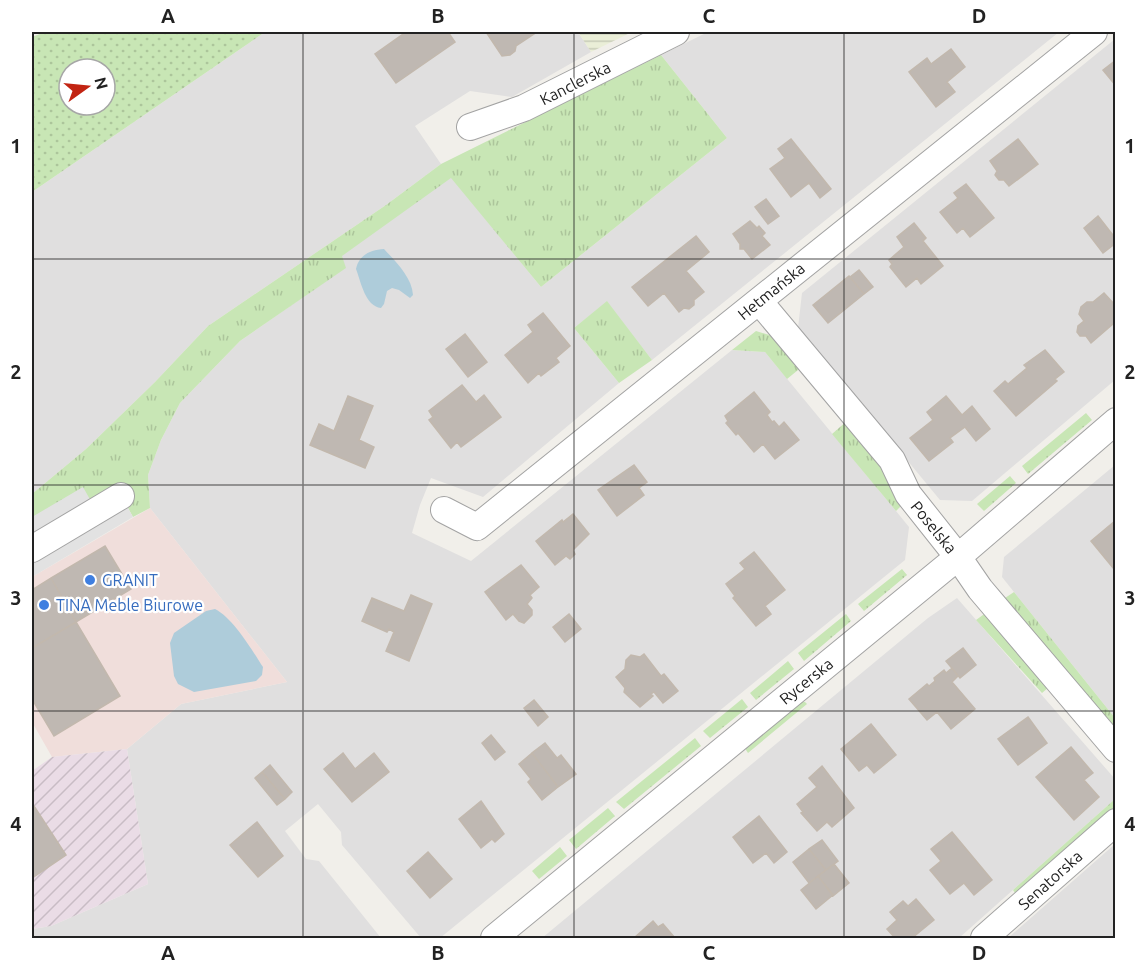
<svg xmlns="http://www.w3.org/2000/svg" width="1147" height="970" font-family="Ubuntu,sans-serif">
<defs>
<pattern id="industrial-furrows" width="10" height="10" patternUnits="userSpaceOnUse" patternTransform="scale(1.5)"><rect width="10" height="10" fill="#eadce6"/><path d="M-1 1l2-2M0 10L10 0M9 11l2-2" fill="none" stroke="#c8bcc5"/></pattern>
<pattern id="farmland-rules" width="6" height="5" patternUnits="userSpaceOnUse" patternTransform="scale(1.5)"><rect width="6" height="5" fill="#eaeed7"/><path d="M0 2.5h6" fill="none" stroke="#c8ccb8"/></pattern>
<pattern id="grass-tufts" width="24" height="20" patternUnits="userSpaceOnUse" patternTransform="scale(1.5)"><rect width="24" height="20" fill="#c8e6b5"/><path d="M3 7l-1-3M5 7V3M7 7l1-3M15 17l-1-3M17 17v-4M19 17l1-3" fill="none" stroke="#acc59b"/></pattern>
<pattern id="garden-dots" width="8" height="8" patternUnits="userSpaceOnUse" patternTransform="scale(1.5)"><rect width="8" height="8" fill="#c8e6b5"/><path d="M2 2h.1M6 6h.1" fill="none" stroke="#acc59b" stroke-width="1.8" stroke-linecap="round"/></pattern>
</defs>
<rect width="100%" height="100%" fill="#f1efea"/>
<!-- residential -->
<path fill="#e0dfdf" d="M265,32H578L591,52L512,97L470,91L415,126L441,164L386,205L208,326L155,382L86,449L32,494V192Z
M708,32H1059L652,360L607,302L574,328L619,383L483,497L431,478L420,505L412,533L471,561L732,350L765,352L896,511L909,527L905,560L440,938H421L342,845L341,832L318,804L285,831L306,859L319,861L381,938H32V929L51,926L148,884L127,749L181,704L287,682L150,508L148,475L161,440L180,403L240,341L345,268L341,256L451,177L541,287L727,138L661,55Z
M1115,39V380L972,501L940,500L798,328L802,293Z
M1115,465V718L1002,577L1004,557Z
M957,598L1115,779V799L959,938H542L928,618Z
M1115,844V938H1008Z"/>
<!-- commercial -->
<path fill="#f0dedb" d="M150,508L287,682L181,704L127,749L52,757L32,722V577Z"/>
<!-- industrial -->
<path fill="url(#industrial-furrows)" d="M127,749L148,884L51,926L32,929V771L52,757Z"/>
<!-- farmland -->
<path fill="url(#farmland-rules)" d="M578,32H632L591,52Z"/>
<!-- grass -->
<path fill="url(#grass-tufts)" d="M661,55L727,138L541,287L451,178L342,256L346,268L240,341L180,403L161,440L148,475L150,508L133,517L117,488L92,503L32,517V494L86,449L155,382L208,326L386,205L441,164Z
M607,301L652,360L619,383L574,328Z
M756,331L776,337L803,366L787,379L765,352L732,350Z
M1086,413L1092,420L1028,474L1022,466Z
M847,421L877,457L916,523H914L901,506L896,511L832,434Z
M1010,476L1016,483L984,511L977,504Z
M902,569L907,575L864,611L858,604Z
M1014,592L1115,718V734L1002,600Z
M987,612L1049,687L1042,693L976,620Z
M846,614L851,621L804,661L798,653Z
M788,661L794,669L756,700L750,693Z
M742,699L748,707L710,738L703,731Z
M797,701L805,702L807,704L748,753L746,750V744Z
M695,738L701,746L624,809L616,802Z
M1115,792V809L1017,896L1013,890L1115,799Z
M608,808L615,816L576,849L569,840Z
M560,847L567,856L539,879L532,871Z"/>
<!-- garden -->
<path fill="url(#garden-dots)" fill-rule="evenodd" d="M45,32H265L32,192V37ZM69,69H105V105H69Z"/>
<!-- parking -->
<path fill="#e2e2e2" d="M83,487L96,510L121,496L133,517L32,577V517Z"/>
<!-- water -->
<path fill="#aeccda" d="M384,249C395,261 412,277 413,295L410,298L399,290L392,288L387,291L384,304L381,308C365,306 361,282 356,269C359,255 370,250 384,249Z
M215,609C233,618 252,650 263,667L262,675L256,681L194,692L178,684L174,676L170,643L174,633L206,611Z"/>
<!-- building -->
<path fill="#bfb8b2" stroke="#c2b8ad" stroke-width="1.5" d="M406,32H448L455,42L396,83L375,54Z
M486,32H537L516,46L515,51L510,55L502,56Z
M951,49L965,67L947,82L955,92L936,107L909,72L927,58L931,64Z
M1116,60V86L1103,70Z
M791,139L831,189L820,198L809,183L791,197L770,169L785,158L778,149Z
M1018,139L1038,164L1009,186L1004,180H999L995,175L997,171L990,161Z
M966,184L994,218L970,237L963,228L957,233L940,212L958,198L954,193Z
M766,199L779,216L768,224L755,207Z
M1098,216L1116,239V243L1103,253L1084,228Z
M750,221L757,228L759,226L765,233L762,236L770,245L752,259L744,249H740V244L733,234Z
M914,223L926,238L923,241L943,266L921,284L917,278L906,287L890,267L892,264L889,260L904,247L897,237Z
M696,236L709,252L686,271L704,292L694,300V305L689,309L684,308L679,312L664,293L648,306L632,287Z
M859,270L873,287L864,294L850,277Z
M849,276L864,294L828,323L813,305Z
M1104,293L1116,306V327L1113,324L1091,343L1086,336H1080L1077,332L1078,326L1084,321L1079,314L1081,307L1087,302H1093Z
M543,313L570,346L556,358L559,362L541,376L539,373L528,383L505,355L533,332L528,325Z
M465,334L487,362L468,377L446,349Z
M1045,350L1064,372L1055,379L1057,381L1016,416L994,391L1005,381L1008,384L1027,368L1024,365Z
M462,385L476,402L484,395L501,417L461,447L457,442L451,448L429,420L433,417L429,411Z
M754,392L770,412L767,415L772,422L774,421L779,427L784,422L799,440L775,459L763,444L754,452L738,433L736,435L726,423L728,421L725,416Z
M348,396L373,406L359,440L374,447L365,468L310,445L319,424L334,431Z
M946,396L962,415L972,406L990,429L976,441L965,427L950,438L953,442L929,461L910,438L933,420L927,412Z
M634,465L647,482L639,488L644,495L617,516L598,490Z
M573,514L589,534L573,550L575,554L570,559L566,556L555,565L536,541L562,520L563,522Z
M1116,520V568L1114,569L1091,541Z
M105,546L131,589L76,622L51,578Z
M754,552L785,590L765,606L771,614L756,626L733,598L735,596L726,584L745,569L740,563Z
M521,565L539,587L530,595L532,598L527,604L532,610V615L524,623L519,621L513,614L506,620L485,592Z
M51,578L76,622L32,648V590Z
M411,595L432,604L409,661L386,651L394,632L389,629L387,632L362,621L372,598L404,611Z
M569,614L581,629L565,642L553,627Z
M76,622L120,696L54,736L32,699V648Z
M963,648L976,665L960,678L946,661Z
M644,654L661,676L664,674L678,691L663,703L654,692L651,694L653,696L640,707L624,692L625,688L616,677L625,669L626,660L631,655L640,657Z
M952,668L958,676L952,682L975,709L951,729L937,712L927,720L909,699L927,684L929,686L935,681L934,678L944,670L946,673Z
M534,700L548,717L538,726L524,708Z
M1028,717L1047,743L1018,765L998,739Z
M871,724L896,755L874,773L867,765L859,771L841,749Z
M491,735L505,752L495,760L482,743Z
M545,743L557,758L561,755L576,774L558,787L532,753Z
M1071,747L1093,773L1084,780L1099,797L1074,820L1036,777Z
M343,753L355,769L374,753L389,772L352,802L324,769Z
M532,753L558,787L542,800L528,782L531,779L519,764Z
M270,765L292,792L285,799L262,772Z
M822,766L854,808L832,827L827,822L817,831L801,813L803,812L797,804L817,787L809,778Z
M262,772L285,799L277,805L255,778Z
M481,801L504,834L495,842L492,839L481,848L459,819Z
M32,803L66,855L32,878Z
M759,816L787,852L774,863L766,853L753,863L733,837Z
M257,822L283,856L258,877L230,845Z
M952,832L992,880L974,895L964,883L950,894L930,870L941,861L931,849Z
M822,840L838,861L826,870L809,849Z
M809,849L826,870L809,883L793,862Z
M428,852L452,879L430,898L407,871Z
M834,864L849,883L833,896L818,876Z
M818,876L833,895L816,909L801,890Z
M916,899L934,920L912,938H895L887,929L897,920L890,912L903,901L908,906Z
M653,921L658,927L663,924L675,938H634Z"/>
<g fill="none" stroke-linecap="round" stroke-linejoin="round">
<!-- street casing -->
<g stroke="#a3a3a3" stroke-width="28">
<path id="street" d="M470,127L524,108L676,32
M759,301L892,460L908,494L958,557L980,589L1116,749
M444,510L477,527L1094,32
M32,549L121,496
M494,938L958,557L1116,421
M984,938L1116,822"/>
</g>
<!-- street -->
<use href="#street" stroke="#fff" stroke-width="26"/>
</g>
<!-- grid -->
<path fill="none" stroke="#222" stroke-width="1.5" stroke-opacity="0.55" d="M303,32V938M574,32V938M844,32V938M32,259H1116M32,485H1116M32,711H1116"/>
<!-- markers -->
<g fill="#3f7fe0" stroke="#fff" stroke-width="2">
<circle cx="90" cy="580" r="6"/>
<circle cx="44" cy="605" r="6"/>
</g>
<g text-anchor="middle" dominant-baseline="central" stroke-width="4.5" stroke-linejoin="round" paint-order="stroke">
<!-- street labels -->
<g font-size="16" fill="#222" stroke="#fff">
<text transform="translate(575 83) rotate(-27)">Kanclerska</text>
<text transform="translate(771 291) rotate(-39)">Hetmańska</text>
<text transform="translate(934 527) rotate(51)">Poselska</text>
<text transform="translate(806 681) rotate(-39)">Rycerska</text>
<text transform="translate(1050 880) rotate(-42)">Senatorska</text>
</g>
<!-- shop labels -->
<g font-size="16" fill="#366cbe" stroke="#fff" text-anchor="start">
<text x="102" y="580">GRANIT</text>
<text x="56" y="605">TINA Meble Biurowe</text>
</g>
</g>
<!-- border -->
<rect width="1147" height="970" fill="none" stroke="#ffffff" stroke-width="66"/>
<!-- north arrow -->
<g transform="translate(87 87) rotate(75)"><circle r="28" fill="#ffffff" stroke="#a7a7a7" stroke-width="1.5"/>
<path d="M0-4.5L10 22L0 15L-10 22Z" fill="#c22412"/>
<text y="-9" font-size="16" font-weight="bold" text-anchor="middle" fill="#222222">N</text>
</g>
<rect x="33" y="33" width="1081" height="904" fill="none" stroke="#222" stroke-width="2"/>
<g font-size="20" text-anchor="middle" font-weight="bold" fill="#222">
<text x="168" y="23">A</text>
<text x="438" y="23">B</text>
<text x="709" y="23">C</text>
<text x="979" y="23">D</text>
<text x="16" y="153">1</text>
<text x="1130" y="153">1</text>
<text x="16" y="379">2</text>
<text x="1130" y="379">2</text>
<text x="16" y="605">3</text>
<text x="1130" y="605">3</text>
<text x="16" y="831">4</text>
<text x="1130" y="831">4</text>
<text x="168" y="960">A</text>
<text x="438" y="960">B</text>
<text x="709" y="960">C</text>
<text x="979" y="960">D</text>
</g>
</svg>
